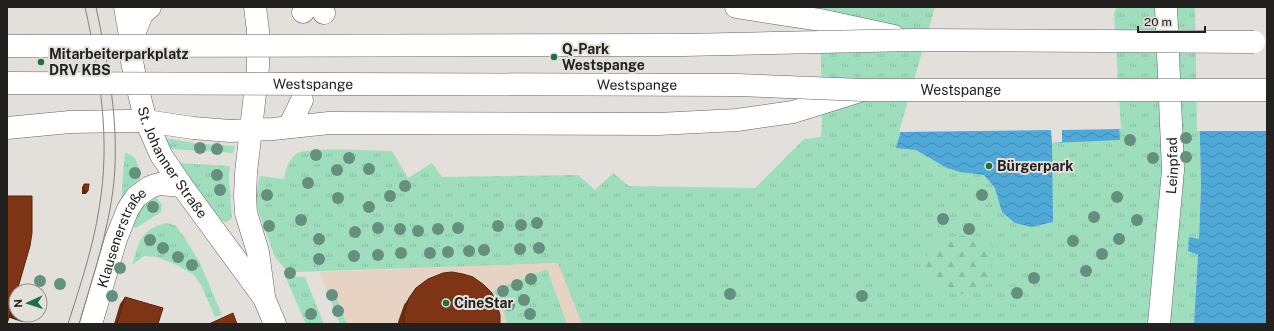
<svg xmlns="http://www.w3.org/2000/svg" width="1274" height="331" font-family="'Public Sans',sans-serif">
<defs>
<pattern id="grass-tufts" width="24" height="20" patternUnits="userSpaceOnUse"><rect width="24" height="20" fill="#9fdebd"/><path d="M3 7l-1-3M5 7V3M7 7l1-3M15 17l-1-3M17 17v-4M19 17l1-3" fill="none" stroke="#89bea2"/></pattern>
<pattern id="forest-firs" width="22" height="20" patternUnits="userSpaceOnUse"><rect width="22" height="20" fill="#9fdebd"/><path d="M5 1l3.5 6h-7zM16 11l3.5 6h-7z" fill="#89bea2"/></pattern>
<pattern id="water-waves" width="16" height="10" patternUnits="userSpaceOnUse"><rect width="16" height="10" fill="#4fa9d9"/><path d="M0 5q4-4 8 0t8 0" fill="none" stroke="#4189af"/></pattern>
</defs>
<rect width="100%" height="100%" fill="#e3e0db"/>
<!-- commercial -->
<path fill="#e6d3c3" d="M559,263L582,324H340L319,272Z"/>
<!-- grass -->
<path fill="url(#grass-tufts)" d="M820,7H1197L1201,186L1199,240L1189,238L1198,254L1194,324H582L558,263L296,272L284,268L275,257L258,210L256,195L260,176L284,179C286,170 288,160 296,154C307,146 375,151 392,151L408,178L432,163L442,177L578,175L595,190L613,173L629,186L755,188L804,139L821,137L822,119Z
M164,138L201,144L235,146L233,153L170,149Z
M125,152L135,158L140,170V179L121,201Z
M177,163L230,166L229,179L232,218L227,222L222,221L197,190Z
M156,197L162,205L161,212L136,228L130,225C136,213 142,201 156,197Z
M168,223L176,226L183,235L200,263L222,315L215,317L201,285L194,275L177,265L157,257L144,256L132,265C139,243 141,227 168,223Z
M547,269L567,324H507L502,304L493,291Z
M285,276L305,277L324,324H306Z
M333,289L347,324H340L327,291Z"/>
<!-- forest -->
<path fill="url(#forest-firs)" d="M973,235L993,246C991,268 993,279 974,294L944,293L924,275L928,250L946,237Z"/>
<!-- water -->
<path fill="url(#water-waves)" d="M937,7L1112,13L1120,140L1052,143L1053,222L1031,227L1015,223L1002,212L995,188L984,175L960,172L947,168L916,150L896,148Z
M1197,7H1267V324H1194L1198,255L1188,251L1189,237L1199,239L1201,186Z"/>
<!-- pier -->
<path fill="#e3e0db" d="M935,7H1117L1114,14L1121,129L1062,130V142L1052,143L1051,130L899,132Z
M1195,7H1267V131H1197Z"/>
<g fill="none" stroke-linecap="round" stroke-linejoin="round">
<!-- minor casing -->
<g stroke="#676460" stroke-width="23">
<g id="minor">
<path d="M320,7L324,13"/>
<path d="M303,12L307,7"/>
<path d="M289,127L302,100"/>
<path id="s1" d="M91,324L116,239L128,209L136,197L150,187L159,184L182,186"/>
<path id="s2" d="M1159,324L1173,170L1166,7"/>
</g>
</g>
<!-- major casing -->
<g stroke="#676460" stroke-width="23">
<g id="major">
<path id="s3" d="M125,7L131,41V56L135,77L142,106L146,121L161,155L182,186L264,298L275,324"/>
<path d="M255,7L258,31V67L246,173L245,196L246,213L258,252L264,296"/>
<path d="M736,7L820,20L894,36"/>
<path d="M131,41L142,14L150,7"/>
<path d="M7,128L70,122L128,121H146L193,128L230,131L273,129L329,123L658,124L737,120L793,112L860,91"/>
</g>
</g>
<!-- minor -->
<use href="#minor" stroke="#fff" stroke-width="22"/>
<!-- major -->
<use href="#major" stroke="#fff" stroke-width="22"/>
<!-- tram -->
<path stroke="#84827f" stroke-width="1" d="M68,324C80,286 93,248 99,209C111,140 100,75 85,7
M79,324C90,286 103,248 110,209C123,141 110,74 96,7"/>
<!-- major-bridge casing -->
<g stroke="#676460" stroke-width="23" stroke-linecap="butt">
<g id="major-bridge">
<path d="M7,46L684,45L913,40L1254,42"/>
<path id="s4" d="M7,83L737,85L863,90H1267"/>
</g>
</g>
<!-- major-bridge -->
<use href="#major-bridge" stroke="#fff" stroke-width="22"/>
</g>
<!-- trees -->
<g fill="#66907e">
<circle cx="1186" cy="138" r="6"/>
<circle cx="1130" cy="140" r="6"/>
<circle cx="200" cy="148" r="6"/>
<circle cx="217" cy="149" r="6"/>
<circle cx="316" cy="155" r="6"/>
<circle cx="1186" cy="157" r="6"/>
<circle cx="349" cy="158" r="6"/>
<circle cx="1153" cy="158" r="6"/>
<circle cx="369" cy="169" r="6"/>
<circle cx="337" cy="170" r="6"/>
<circle cx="135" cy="173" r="6"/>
<circle cx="217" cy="175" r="6"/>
<circle cx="308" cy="183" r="6"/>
<circle cx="405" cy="186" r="6"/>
<circle cx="220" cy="190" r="6"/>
<circle cx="267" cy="195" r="6"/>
<circle cx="982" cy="195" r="6"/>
<circle cx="390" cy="196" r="6"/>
<circle cx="1117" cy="197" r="6"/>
<circle cx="338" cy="198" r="6"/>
<circle cx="153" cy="207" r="6"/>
<circle cx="369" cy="207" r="6"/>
<circle cx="1094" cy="217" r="6"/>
<circle cx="943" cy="219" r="6"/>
<circle cx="301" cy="220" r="6"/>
<circle cx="1137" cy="220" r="6"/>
<circle cx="537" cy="223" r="6"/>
<circle cx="521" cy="225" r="6"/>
<circle cx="269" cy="226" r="6"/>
<circle cx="498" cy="226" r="6"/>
<circle cx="378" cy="228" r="6"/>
<circle cx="458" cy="228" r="6"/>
<circle cx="400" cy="229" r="6"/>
<circle cx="438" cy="229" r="6"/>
<circle cx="969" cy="229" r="6"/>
<circle cx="418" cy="231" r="6"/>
<circle cx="355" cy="232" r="6"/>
<circle cx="319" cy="239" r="6"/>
<circle cx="1119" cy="239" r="6"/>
<circle cx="150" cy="240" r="6"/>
<circle cx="1073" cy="241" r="6"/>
<circle cx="163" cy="248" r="6"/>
<circle cx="539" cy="248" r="6"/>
<circle cx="520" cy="249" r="6"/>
<circle cx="484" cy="250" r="6"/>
<circle cx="469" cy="251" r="6"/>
<circle cx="448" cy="252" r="6"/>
<circle cx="401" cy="253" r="6"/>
<circle cx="430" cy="253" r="6"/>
<circle cx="1102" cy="254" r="6"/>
<circle cx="378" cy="255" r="6"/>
<circle cx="354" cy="256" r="6"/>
<circle cx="178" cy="257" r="6"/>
<circle cx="319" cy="259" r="6"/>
<circle cx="192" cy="265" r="6"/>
<circle cx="120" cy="268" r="6"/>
<circle cx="1086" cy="271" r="6"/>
<circle cx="290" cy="273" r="6"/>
<circle cx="1034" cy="278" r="6"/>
<circle cx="531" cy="279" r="6"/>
<circle cx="40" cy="281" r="6"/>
<circle cx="60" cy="284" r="6"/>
<circle cx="517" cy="285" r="6"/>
<circle cx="503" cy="291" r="6"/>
<circle cx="1017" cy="293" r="6"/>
<circle cx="730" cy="294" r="6"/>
<circle cx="332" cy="295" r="6"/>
<circle cx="112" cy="296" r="6"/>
<circle cx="862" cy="296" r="6"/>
<circle cx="524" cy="300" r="6"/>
<circle cx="509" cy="305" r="6"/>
<circle cx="338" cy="311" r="6"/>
<circle cx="311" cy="314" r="6"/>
<circle cx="530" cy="314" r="6"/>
</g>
<!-- wall -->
<path fill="#6c2e12" d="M84,184L86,194H82V187Z
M416,288L500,324H398V322L404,305Z
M125,297L158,324H114L120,304Z"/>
<!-- shaded-wall -->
<path fill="#58250f" d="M84,191H88L86,194H82Z
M8,314L24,319L22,322L7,317Z"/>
<!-- building -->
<path fill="#7e3515" stroke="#58250f" d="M84,184H89L88,191H84Z
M7,196H32V233L30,246L17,291H16V294L7,324Z
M452,272L463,274L473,277L484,285L492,293L497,305L500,315V324H404V314L409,298L416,288L428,279L443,273Z
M16,294V315H25L24,319L10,315Z
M125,297L163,308L158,324H117Z
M233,313L237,324H209Z"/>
<!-- markers -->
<g fill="#1c7041" stroke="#e3e0db" stroke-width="1.5">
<circle cx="554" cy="57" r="4"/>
<circle cx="41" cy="62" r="4"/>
<circle cx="989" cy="166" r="4"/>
<circle cx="446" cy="303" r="4"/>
</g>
<g text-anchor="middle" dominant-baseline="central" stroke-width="4" stroke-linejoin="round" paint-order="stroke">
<!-- poi labels -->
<g font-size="14" font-weight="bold" fill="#22211f" stroke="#e3e0db" text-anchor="start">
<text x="562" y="49">Q-Park<tspan x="562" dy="16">Westspange</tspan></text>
<text x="49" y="54">Mitarbeiterparkplatz<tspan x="49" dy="16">DRV KBS</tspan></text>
<text x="997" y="166">Bürgerpark</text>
<text x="454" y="303">CineStar</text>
</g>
<!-- street labels -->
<g font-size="14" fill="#22211f" stroke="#e3e0db">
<text stroke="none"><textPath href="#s4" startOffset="306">Westspange</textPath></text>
<text stroke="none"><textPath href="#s4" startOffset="630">Westspange</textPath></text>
<text stroke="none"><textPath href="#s4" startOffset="954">Westspange</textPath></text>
<text stroke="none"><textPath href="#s3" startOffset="165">St. Johanner Straße</textPath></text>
<text stroke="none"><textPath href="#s2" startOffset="159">Leinpfad</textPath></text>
<text stroke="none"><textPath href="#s1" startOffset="92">Klausenerstraße</textPath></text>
</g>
</g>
<!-- border -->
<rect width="1274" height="331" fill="none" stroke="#22211f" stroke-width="16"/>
<!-- north arrow -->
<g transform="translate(28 303) rotate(267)"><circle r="19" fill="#e3e0db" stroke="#969490"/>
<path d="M0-3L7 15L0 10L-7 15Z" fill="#1c7041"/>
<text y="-6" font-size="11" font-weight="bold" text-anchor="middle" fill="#22211f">N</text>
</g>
<!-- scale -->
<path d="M1138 26v6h67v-6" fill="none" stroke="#22211f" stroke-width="2"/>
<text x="1144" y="26" font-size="12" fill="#22211f" stroke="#e3e0db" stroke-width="3" paint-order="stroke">20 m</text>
</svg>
